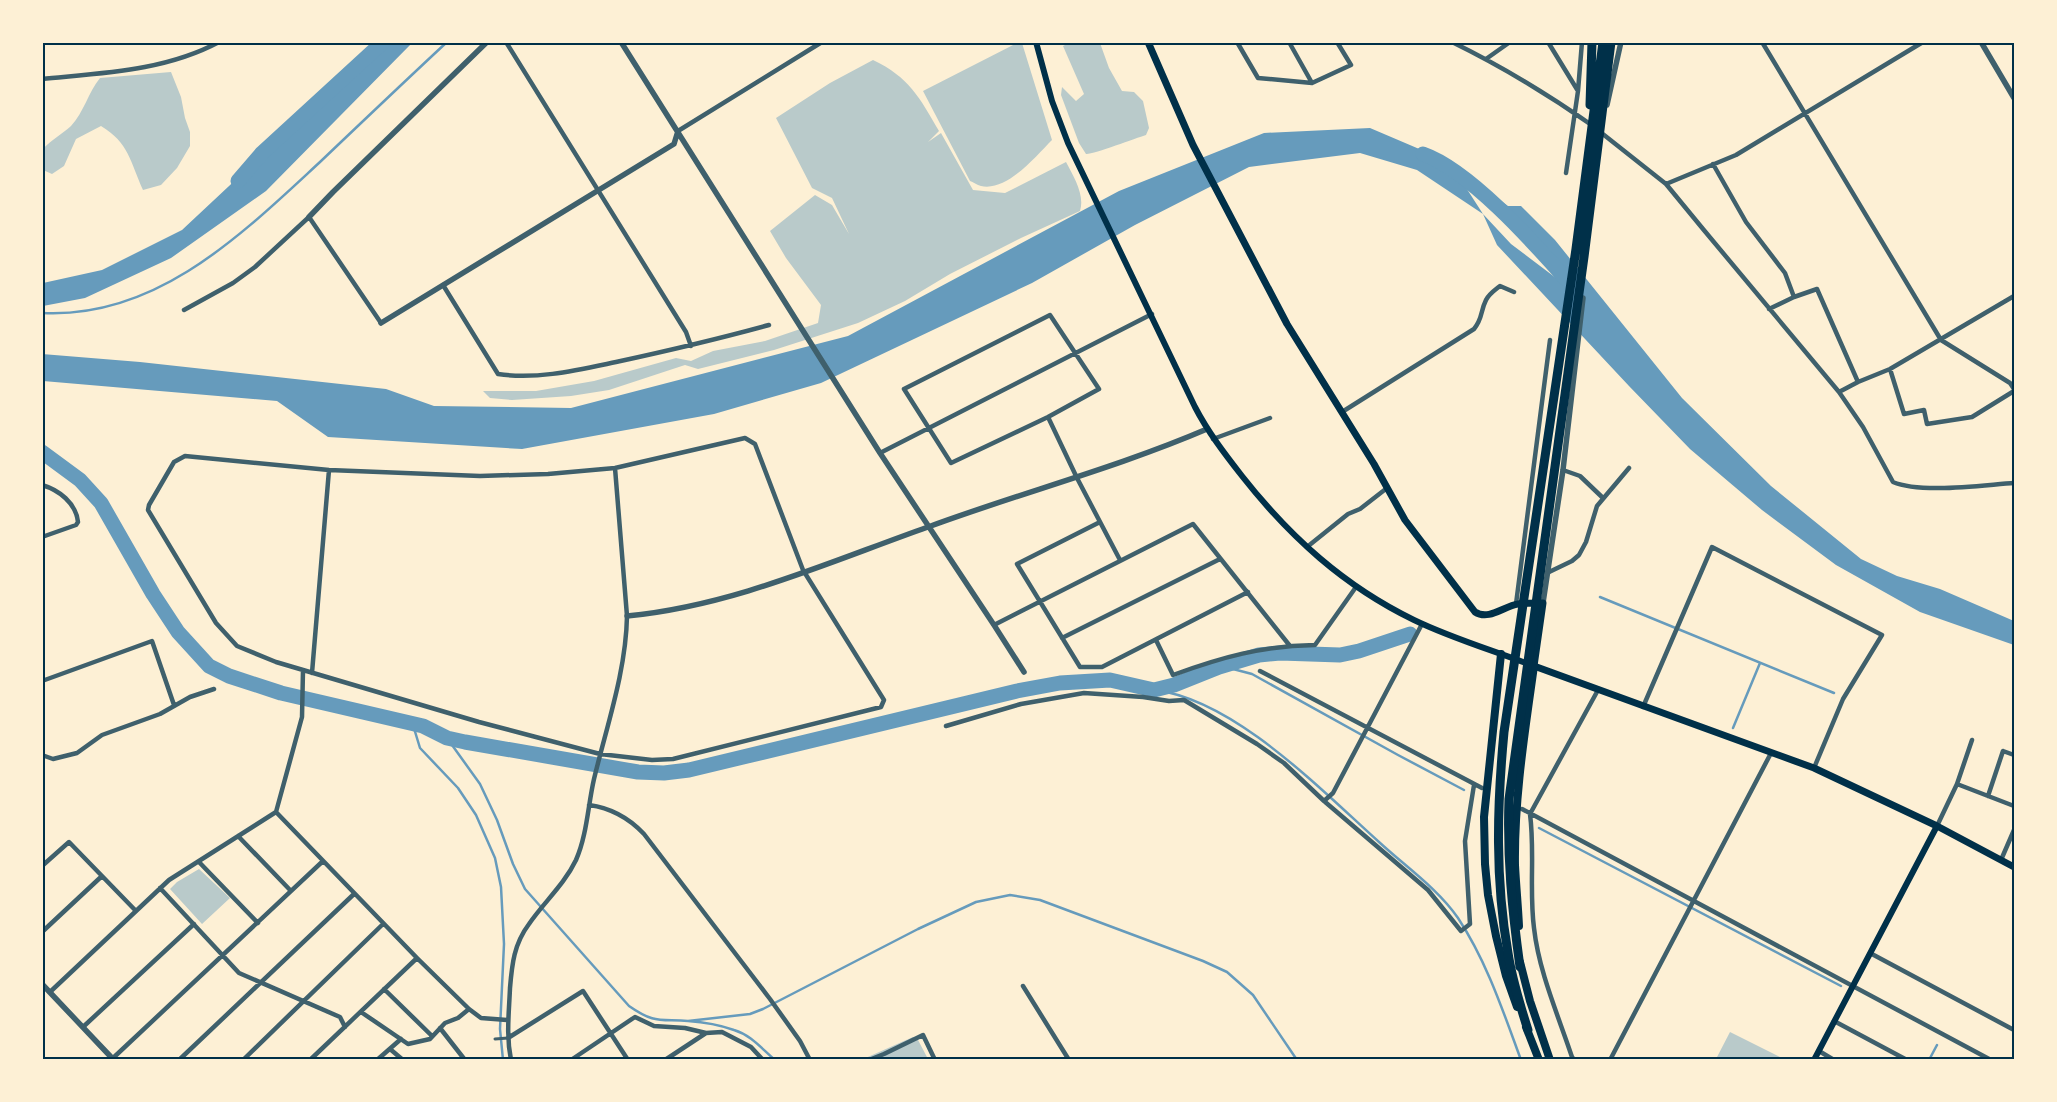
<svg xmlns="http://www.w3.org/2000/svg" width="2057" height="1102" font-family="Montserrat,sans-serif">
<rect width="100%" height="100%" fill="#fdf0d5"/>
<!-- green -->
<path fill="#b9caca" d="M1019,42L1022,43L1052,140C1036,156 1007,192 981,186C977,185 973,182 970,181L923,91Z
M1069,43H1100L1109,68L1122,91L1134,92L1143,101L1149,128L1146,135C1136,138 1092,155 1086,154L1079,143L1061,95L1062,87L1076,101L1084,94L1063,46Z
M873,60C909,77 920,98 939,131L928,142L941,133L973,190L1005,193L1066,162C1074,177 1085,195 1080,211L1021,238L950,274L905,301L858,323L774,350L698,369L685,365L609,390L571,396L512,400L490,398L483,391H536L594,381L676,358L691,361L713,351L765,341L818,323L821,305L786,258L770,231L815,195L832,205L849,234L832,198L812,188L776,118L830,83Z
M171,72L181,97L185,118L190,132V146L177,168L161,185L143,190C130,161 129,143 101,126L76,139L64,166L52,174L43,170V149C51,140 62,134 71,126C84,112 88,93 100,78Z
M199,869L230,898L202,924L170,889L177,882Z
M1730,1032L1784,1059H1716Z
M913,1037L918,1040L928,1059L861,1060Z"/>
<!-- water -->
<path fill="#669bbc" d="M383,42L412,43L266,191L171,258L85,298L43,306V283L102,270L182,230Z
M1370,128L1431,154L1463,183L1483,214L1511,244L1556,278L1550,252L1502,212L1473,181L1508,206H1521L1555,240L1682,398L1771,486L1861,559L1897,576L1940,589L2014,621V645L1920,612L1836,565L1762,510L1690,449L1629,386L1497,245L1483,214L1417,170L1360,153L1249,167L1135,225L1032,283L821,383L714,414L522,449L328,437L277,401L43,381L42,354L140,362L386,389L434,406L571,408L848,336L1119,191L1264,133Z"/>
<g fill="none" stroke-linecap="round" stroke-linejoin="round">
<!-- stream -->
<path stroke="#669bbc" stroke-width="2.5" d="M42,313C157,319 242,234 320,162C362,122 404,82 447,42
M1600,597L1834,693
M1219,667L1233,669L1252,674L1398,755L1464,790
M1154,690C1234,699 1321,790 1379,842C1406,867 1437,888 1458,918C1487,962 1503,1011 1521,1060
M413,725L420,748L458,788L476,815L495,858L501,887L504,944L500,1029L503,1060
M1733,728L1760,663
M447,738L480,784L497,820L513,864L525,889L629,1006C655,1024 659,1019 688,1021C703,1022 720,1025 734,1030C751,1035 762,1049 775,1060
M1539,828L1841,986
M688,1021L750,1014L763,1009L918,929L976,902L1010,895L1040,900L1203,961L1227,972L1253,995L1297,1060
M1929,1060L1937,1045"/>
<!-- river -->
<path stroke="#669bbc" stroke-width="15" d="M1423,154C1469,170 1533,242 1566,279
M238,181L262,153L383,42
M42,452L80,480L101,503L153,594L178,632L209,666L229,676L281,693L423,726L447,738L465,742L638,772L664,773L689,770L1017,691L1060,683L1110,680L1154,690L1174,685L1219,667L1259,655L1280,653L1340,655L1359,651L1410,634"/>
<!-- pedestrian -->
<path stroke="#3f606c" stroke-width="3" d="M495,1039L508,1038"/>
<!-- minor -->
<path stroke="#3f606c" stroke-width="4.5" d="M506,42L686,332L691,346
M1237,42L1258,78L1312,83L1351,65L1337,42
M1289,42L1312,83
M1452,42C1501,66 1549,95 1593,126
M1548,42L1578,91L1566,173
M1762,42L1941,340L2010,383L2014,389
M1486,59L1510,42
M42,79C102,73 165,71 219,42
M1578,91L1582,42
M678,131L822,42
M1599,131L1666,184L1703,229L1839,392L1863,427L1893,482C1921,494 1983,485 2014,483
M1713,164L1746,222L1785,273L1794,297L1817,289L1858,382
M1666,184L1736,155L1923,42
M443,285L498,374C537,380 578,370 616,362C667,351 718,339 769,325
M1769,309L1794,297
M184,310L233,283L255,267L309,217L381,323
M1050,315L1099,389L1048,417L951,463L904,389Z
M1890,369L1904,414L1924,410L1927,424L1972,417L2014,391
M1839,392L1858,382L1890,369L2014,296
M1342,412L1474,329C1483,318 1480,312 1486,300C1489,294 1495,290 1500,286L1514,292
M1048,417L1077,478L1120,560
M745,438L755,444L803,570L884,700L881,707L673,759L652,760L600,754L479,722L276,662L237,646L216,623L148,510L149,505L174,462L185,456L329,470L480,476L548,474L615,468Z
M1213,439L1270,418
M880,453L1152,314
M1563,470L1580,476L1603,498
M42,485C59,490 76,503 78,522L76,525L42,537
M1100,522L1017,564L1080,667H1102L1248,592
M1307,547L1348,514L1360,509L1387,488
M1547,573L1572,561L1579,555L1586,542L1597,506L1629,468
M1516,604L1550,340
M994,625L1193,524L1290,646
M1062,638L1220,559
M1156,640L1173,675C1222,657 1262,646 1315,645L1356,587
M1260,671L1482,788
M312,673L329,470
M42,681L152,641L174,705
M1643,707L1712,547L1882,635L1843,699L1814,768
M946,726L1021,704L1084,693L1143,697L1169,701L1184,700L1257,744L1284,763L1324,801L1428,890L1461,931L1470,924L1465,841L1474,785
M42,755L53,759L77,753L102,735L160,714L190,697L214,689
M1957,784L2014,806
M1988,796L2003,751L2014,755
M1324,801L1333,793L1422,624
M589,805C611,808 629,818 644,834L770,999L800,1041L810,1060
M1522,809L1991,1060
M276,812L302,717L303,670
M1937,826L1957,784L1972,740
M238,836L291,891
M2001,860L2014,830
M199,862L258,923
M42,866L69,842L135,910
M160,888L239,973L340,1017L345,1027
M42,932L102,876
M1870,953L2014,1030
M1023,986L1069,1060
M384,989L432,1036
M50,992L169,880L276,812L417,958L469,1009L481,1018L507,1020
M361,1012L408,1044L430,1039L445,1023L458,1018L469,1009
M1834,1021L1907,1060
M83,1027L194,924
M440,1028L465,1060
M508,1038L583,991L628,1060
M390,1049L403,1060
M1819,1051L1834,1060
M111,1057L112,1059L323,861
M179,1060L354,894
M243,1060L383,924
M310,1060L417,958
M377,1060L401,1039
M511,1060C506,1035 509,1013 510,988C512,964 514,944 529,924C544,902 564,885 576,860C587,835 588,805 594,779C607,725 626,671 627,616L615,468
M571,1060L635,1017L654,1026L685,1028L706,1033L722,1032L751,1047L763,1060
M665,1060L706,1033
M869,1060L884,1054L923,1035L935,1060
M1573,1060C1559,1017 1539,973 1534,928C1529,890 1535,852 1530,814L1598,690
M1610,1060L1770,755L1774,753"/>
<!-- tertiary -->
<path stroke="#3f606c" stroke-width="5.5" d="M621,42L880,453L994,625L1024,672
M1981,42L2014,98
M1607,105L1621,42
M309,217L333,192L487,42
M381,323L674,144L678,131
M1543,603L1563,470L1583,298
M627,616C732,606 829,562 928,527C1020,493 1116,468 1207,429
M42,984L111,1057
M1573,1060V1059"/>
<!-- secondary -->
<path stroke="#003049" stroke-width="6" d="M1036,42L1052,101L1068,143L1195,407C1208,432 1224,453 1242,476C1290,537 1344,586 1414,620C1451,638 1492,650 1531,665
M1814,1060L1937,826"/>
<!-- primary -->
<path stroke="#003049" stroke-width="7" d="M1148,42L1193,145L1287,324L1374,464L1405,520L1475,612C1489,621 1504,606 1518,604C1526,603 1535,603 1543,603L1534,666L1814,768L1937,826L2014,867"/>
<!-- trunk -->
<path stroke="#003049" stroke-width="8" d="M1501,654L1484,817L1485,864L1488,895L1496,936L1506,976L1517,1007
M1519,926C1518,905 1516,885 1515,865C1514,799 1525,731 1534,666
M1520,962L1530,1001L1550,1060
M1526,1027L1539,1060"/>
<!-- motorway -->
<path stroke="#003049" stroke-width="9" d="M1590,105L1592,42
M1520,967C1512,909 1507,858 1509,799L1584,257L1611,42
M1528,1030C1520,1005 1512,979 1508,953C1495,879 1497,806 1504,732L1576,249L1603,42"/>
</g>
<!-- border -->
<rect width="2057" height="1102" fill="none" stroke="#fdf0d5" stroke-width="88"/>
<rect x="44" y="44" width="1969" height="1014" fill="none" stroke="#003049" stroke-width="2"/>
</svg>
